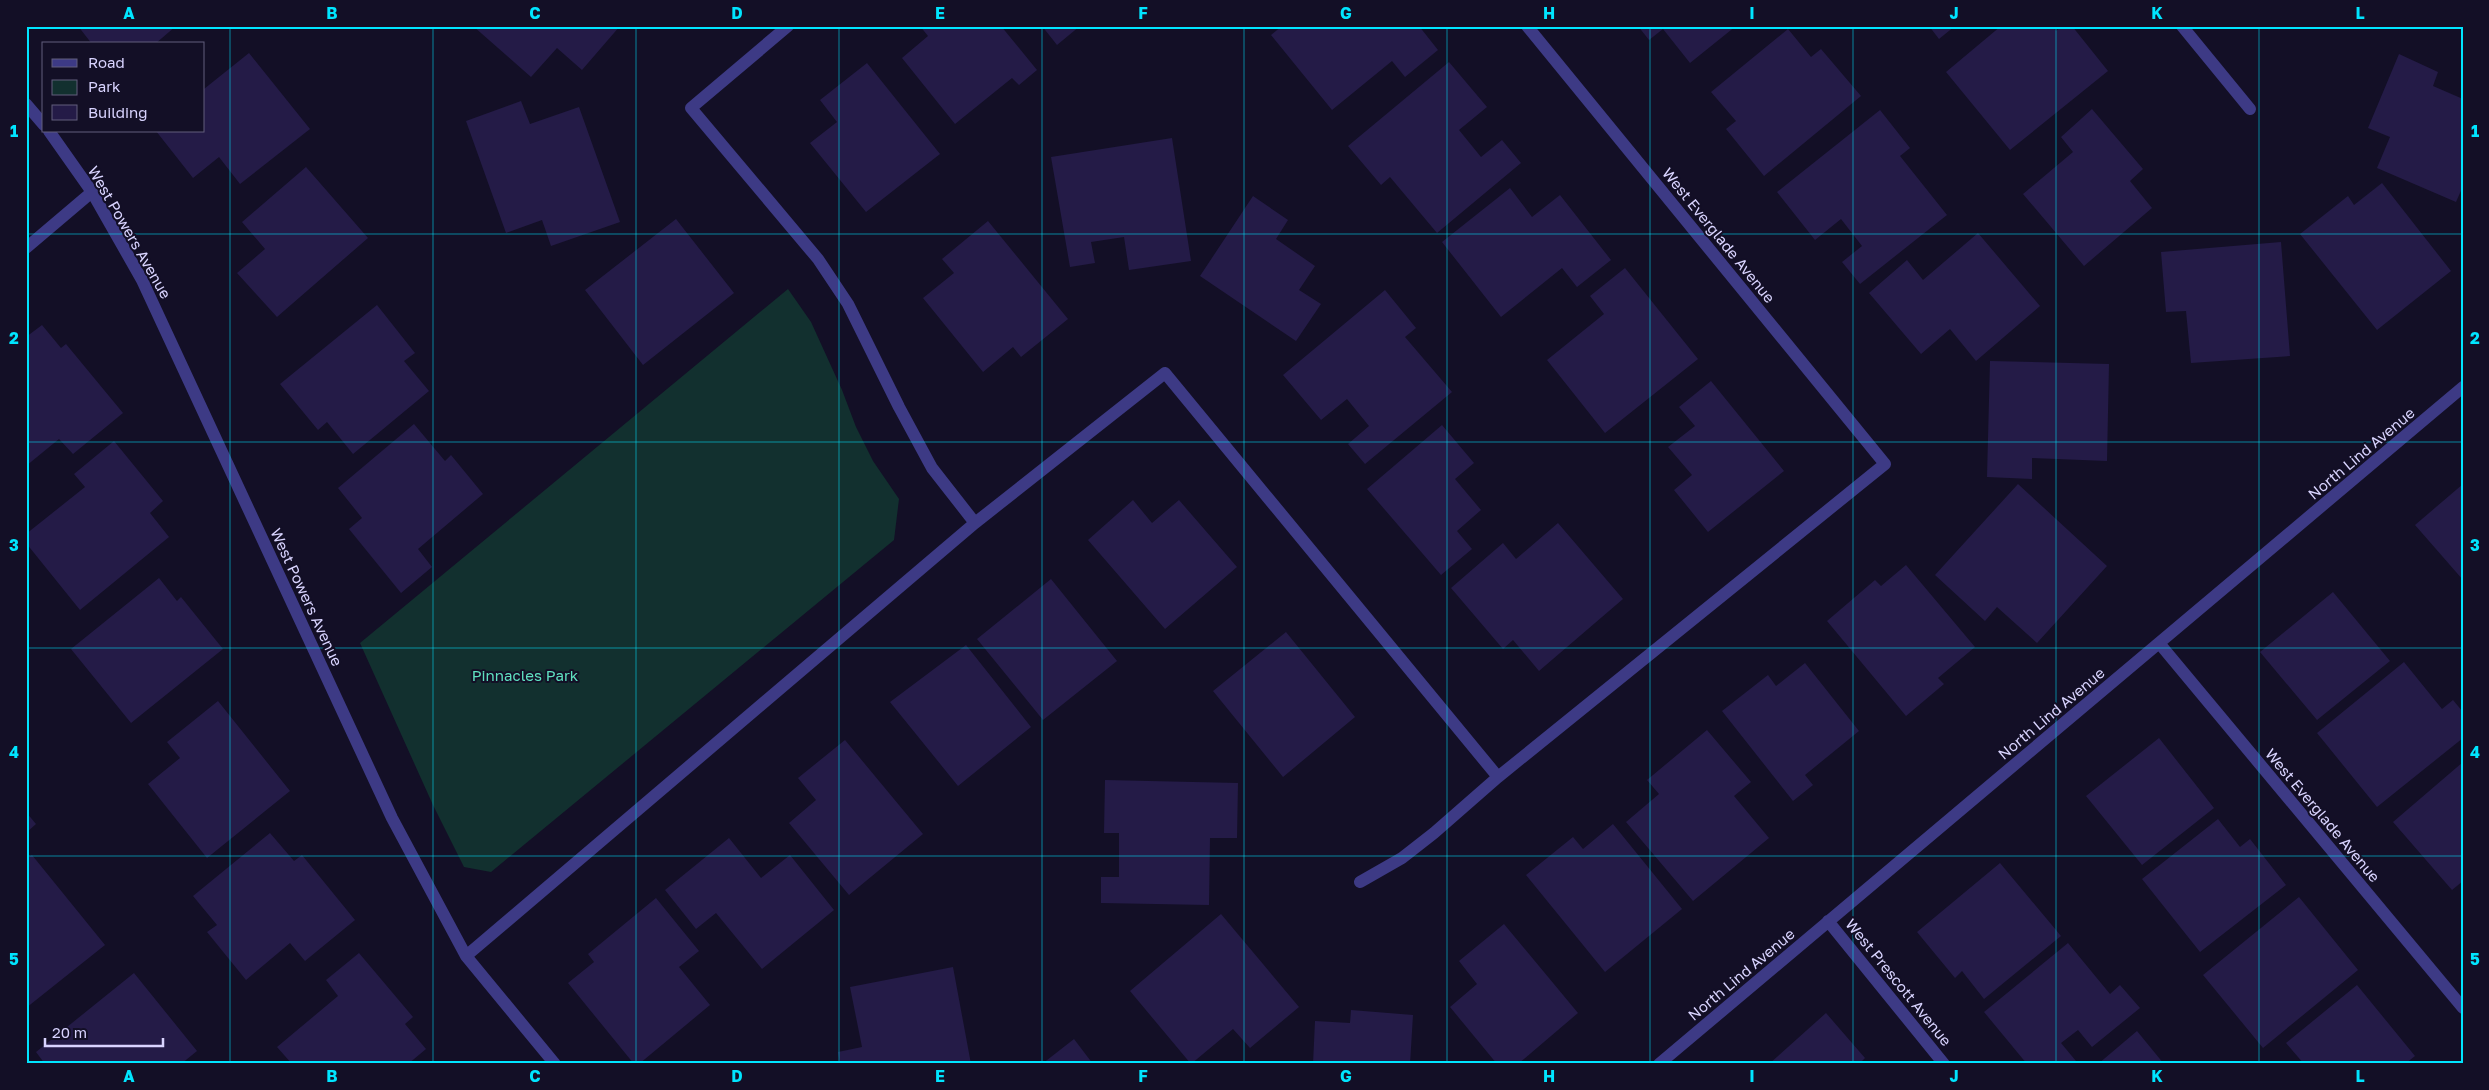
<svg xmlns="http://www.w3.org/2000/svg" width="2489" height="1090" font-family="'Golos Text',sans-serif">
<rect width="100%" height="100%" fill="#130f26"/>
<!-- park -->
<path fill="#12302f" d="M788,289L811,322L842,390L856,427L873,461L899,499L894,540L491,872L464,867L433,805L360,643Z"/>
<!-- building -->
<path fill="#241b47" d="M78,26H176L155,44H92Z
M473,26H620L582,70L557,48L531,77Z
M920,26H1001L1037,70L1019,85L1012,78L955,124L902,58L928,36Z
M1042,26H1080L1057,45Z
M1282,26H1419L1438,50L1405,77L1392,61L1332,110L1271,35Z
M1638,26H1736L1690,63L1663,29L1649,40Z
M1929,26H1955L1939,39Z
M2001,26H2052L2056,31L2062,26H2072L2108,71L2010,150L1946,72Z
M1788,29L1811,57L1821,49L1861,96L1764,176L1726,129L1736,121L1711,92Z
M249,53L310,129L240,184L219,157L193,178L156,131H204V89Z
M2399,54L2438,72L2433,86L2463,99V186L2456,202L2377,168L2390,137L2368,128Z
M1449,62L1487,107L1459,130L1481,157L1502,140L1521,163L1437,233L1390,177L1381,185L1348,146Z
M867,63L940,154L866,212L810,143L837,122L820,100Z
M521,101L530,124L579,107L620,222L551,246L542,220L506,233L466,121Z
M2092,109L2143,169L2130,181L2152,208L2084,266L2023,194L2073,152L2061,137Z
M1880,110L1910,148L1900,156L1947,215L1860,284L1842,262L1862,246L1841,219L1815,240L1777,192Z
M1172,138L1191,261L1129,270L1124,237L1091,242L1095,263L1070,267L1051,157Z
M306,167L368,238L277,317L237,273L265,249L242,222Z
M2382,183L2451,271L2377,330L2300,234L2348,196L2354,205Z
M1510,188L1532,217L1560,195L1611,260L1577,287L1562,268L1501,317L1442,242Z
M1253,196L1288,220L1276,239L1315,266L1299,290L1321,304L1296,341L1200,276Z
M676,219L734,293L643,365L585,290Z
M988,221L1068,319L1021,357L1013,347L983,372L923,298L954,273L942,259Z
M1978,233L2040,306L1976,361L1950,329L1921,354L1869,293L1907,260L1923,280Z
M2281,242L2290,356L2191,363L2186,311L2166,312L2161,252Z
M1625,268L1698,359L1605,433L1547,360L1604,314L1590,296Z
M1385,290L1416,328L1405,337L1452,392L1365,464L1348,444L1369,426L1347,399L1321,420L1283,375Z
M377,305L415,353L404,361L429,391L353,454L327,422L318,430L280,384Z
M42,325L61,348L66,344L123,413L73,454L59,439L26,466V337Z
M1990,361L2109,364L2107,461L2032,458V479L1987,477Z
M1711,381L1784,471L1708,532L1674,490L1692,475L1668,447L1695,426L1679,407Z
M414,424L445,461L451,455L483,494L418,549L432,567L401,593L349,529L362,518L338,488Z
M1442,425L1474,463L1455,479L1481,510L1457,531L1472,549L1441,575L1367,489Z
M114,441L163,501L150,513L169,537L80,610L26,543V534L85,487L74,474Z
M2018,484L2107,566L2037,643L1997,607L1985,621L1935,575Z
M2463,484V580L2415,525Z
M1133,500L1152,523L1179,500L1237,567L1165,629L1088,540Z
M1558,523L1623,599L1539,671L1513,640L1503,649L1451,588L1503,543L1516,559Z
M1906,565L1975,647L1938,678L1944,684L1906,716L1827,621L1875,580L1881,586Z
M159,578L177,601L181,597L223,649L131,723L71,649Z
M1051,579L1117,661L1043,720L977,639Z
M2333,592L2390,661L2317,720L2260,652Z
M1286,632L1355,717L1283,777L1213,691Z
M966,645L1031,727L958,786L890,702Z
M2404,662L2442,709L2453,700L2463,712V738L2377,807L2317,733Z
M1805,663L1859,731L1805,775L1813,785L1793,801L1722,711L1768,675L1776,686Z
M218,701L290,791L207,858L148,784L180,758L167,742Z
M1707,730L1751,782L1734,796L1769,838L1693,901L1626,822L1659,794L1647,780Z
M2159,738L2214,808L2142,865L2086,796Z
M845,740L923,834L849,895L789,823L816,800L798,778Z
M2463,762V881L2452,890L2393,822Z
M1105,780L1238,783L1237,838H1210L1209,905L1101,903V877H1119V833H1104Z
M26,812L36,824L26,833Z
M2218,819L2240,847L2250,839L2286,885L2200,952L2142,879Z
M1613,824L1682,909L1605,972L1526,875L1573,837L1583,849Z
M270,833L294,861L302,855L355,920L305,961L290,943L246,980L207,932L217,925L193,896Z
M729,838L761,878L790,855L834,910L762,969L716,913L696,929L665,890Z
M32,855L105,945L26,1008V859Z
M2000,863L2061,936L1984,999L1962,971L1955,978L1917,932Z
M2299,897L2358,970L2263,1048L2203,975Z
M656,898L699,951L679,967L710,1005L639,1064H634L568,983L594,962L588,954Z
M1221,914L1299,1007L1250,1048L1233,1029L1191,1064L1130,991Z
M1504,924L1578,1013L1518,1064H1497L1450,1007L1477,984L1459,961Z
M2068,943L2110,994L2120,985L2140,1008L2092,1047L2078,1030L2061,1043L2076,1061L2072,1064H2027L1984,1012Z
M359,953L413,1017L405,1024L426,1049L408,1064H292L277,1047L338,996L326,980Z
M953,967L971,1064H840L838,1052L862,1047L850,987Z
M134,973L197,1051L181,1064H45L36,1052Z
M2357,985L2415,1056L2405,1064H2304L2286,1043Z
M1351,1010L1413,1015L1410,1064H1313L1315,1021L1350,1023Z
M1826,1013L1865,1058L1859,1064H1769Z
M2137,1031L2164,1064H2098Z
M1074,1039L1093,1064H1042Z"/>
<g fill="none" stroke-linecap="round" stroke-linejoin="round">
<!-- minor -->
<path stroke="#3d3a85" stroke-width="12" d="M788,26L691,108L818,259L848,304L899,407L932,468L975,523
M2182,26L2250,109
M26,104L44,125
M49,131L92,192L142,280L392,818L466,956L555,1064
M26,248L92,192
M2159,643L2463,1008
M1360,882L1402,858L1434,833L1498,777L1885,464L1527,26
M1828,921L1944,1064
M466,956L975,523L1165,373L1498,777
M1659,1064L2463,387"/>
</g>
<!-- grid -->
<path fill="none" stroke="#00e5ff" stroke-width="1" stroke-opacity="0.55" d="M230,26V1064M433,26V1064M636,26V1064M839,26V1064M1042,26V1064M1244,26V1064M1447,26V1064M1650,26V1064M1853,26V1064M2056,26V1064M2259,26V1064M26,234H2463M26,442H2463M26,648H2463M26,856H2463"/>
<g text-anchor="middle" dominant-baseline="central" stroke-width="4" stroke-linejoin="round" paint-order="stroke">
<!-- street labels -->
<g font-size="15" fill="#d9d4ff" stroke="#130f26">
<text transform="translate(130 232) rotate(60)">West Powers Avenue</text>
<text transform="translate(1719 235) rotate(51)">West Everglade Avenue</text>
<text transform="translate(2361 453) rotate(-40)">North Lind Avenue</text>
<text transform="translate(307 597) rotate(65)">West Powers Avenue</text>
<text transform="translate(2051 713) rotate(-40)">North Lind Avenue</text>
<text transform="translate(2323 815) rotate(50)">West Everglade Avenue</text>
<text transform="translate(1741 974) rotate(-40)">North Lind Avenue</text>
<text transform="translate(1899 982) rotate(51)">West Prescott Avenue</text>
</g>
<!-- park labels -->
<g font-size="15" fill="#5fe0c0" stroke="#130f26">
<text x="525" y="675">Pinnacles Park</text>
</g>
</g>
<!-- border -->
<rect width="2489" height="1090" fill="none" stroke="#130f26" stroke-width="55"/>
<!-- legend -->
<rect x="42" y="42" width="162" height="90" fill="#130f26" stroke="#625e7d"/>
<rect x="52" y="59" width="25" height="8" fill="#3d3a85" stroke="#625e7d"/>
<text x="88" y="68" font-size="15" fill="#d9d4ff">Road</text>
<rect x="52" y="80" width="25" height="15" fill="#12302f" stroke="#625e7d"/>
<text x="88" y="92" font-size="15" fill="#d9d4ff">Park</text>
<rect x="52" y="105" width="25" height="15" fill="#241b47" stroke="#625e7d"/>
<text x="88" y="118" font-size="15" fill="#d9d4ff">Building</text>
<!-- scale -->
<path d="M45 1038v8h118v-8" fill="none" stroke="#d9d4ff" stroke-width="2.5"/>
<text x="52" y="1038" font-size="15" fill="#d9d4ff" stroke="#130f26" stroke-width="4" paint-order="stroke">20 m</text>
<rect x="28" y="28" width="2434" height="1034" fill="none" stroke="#00e5ff" stroke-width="2"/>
<g font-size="16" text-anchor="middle" font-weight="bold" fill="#00e5ff">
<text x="129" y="19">A</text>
<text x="332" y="19">B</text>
<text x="535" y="19">C</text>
<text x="737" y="19">D</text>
<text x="940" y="19">E</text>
<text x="1143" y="19">F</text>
<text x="1346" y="19">G</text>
<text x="1549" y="19">H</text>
<text x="1752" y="19">I</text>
<text x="1954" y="19">J</text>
<text x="2157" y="19">K</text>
<text x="2360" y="19">L</text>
<text x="14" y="137">1</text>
<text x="2475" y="137">1</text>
<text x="14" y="344">2</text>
<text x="2475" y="344">2</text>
<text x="14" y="551">3</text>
<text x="2475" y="551">3</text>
<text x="14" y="758">4</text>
<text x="2475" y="758">4</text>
<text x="14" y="965">5</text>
<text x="2475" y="965">5</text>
<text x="129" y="1082">A</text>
<text x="332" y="1082">B</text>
<text x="535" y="1082">C</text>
<text x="737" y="1082">D</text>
<text x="940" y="1082">E</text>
<text x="1143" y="1082">F</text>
<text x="1346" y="1082">G</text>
<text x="1549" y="1082">H</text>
<text x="1752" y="1082">I</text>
<text x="1954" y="1082">J</text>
<text x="2157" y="1082">K</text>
<text x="2360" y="1082">L</text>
</g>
</svg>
